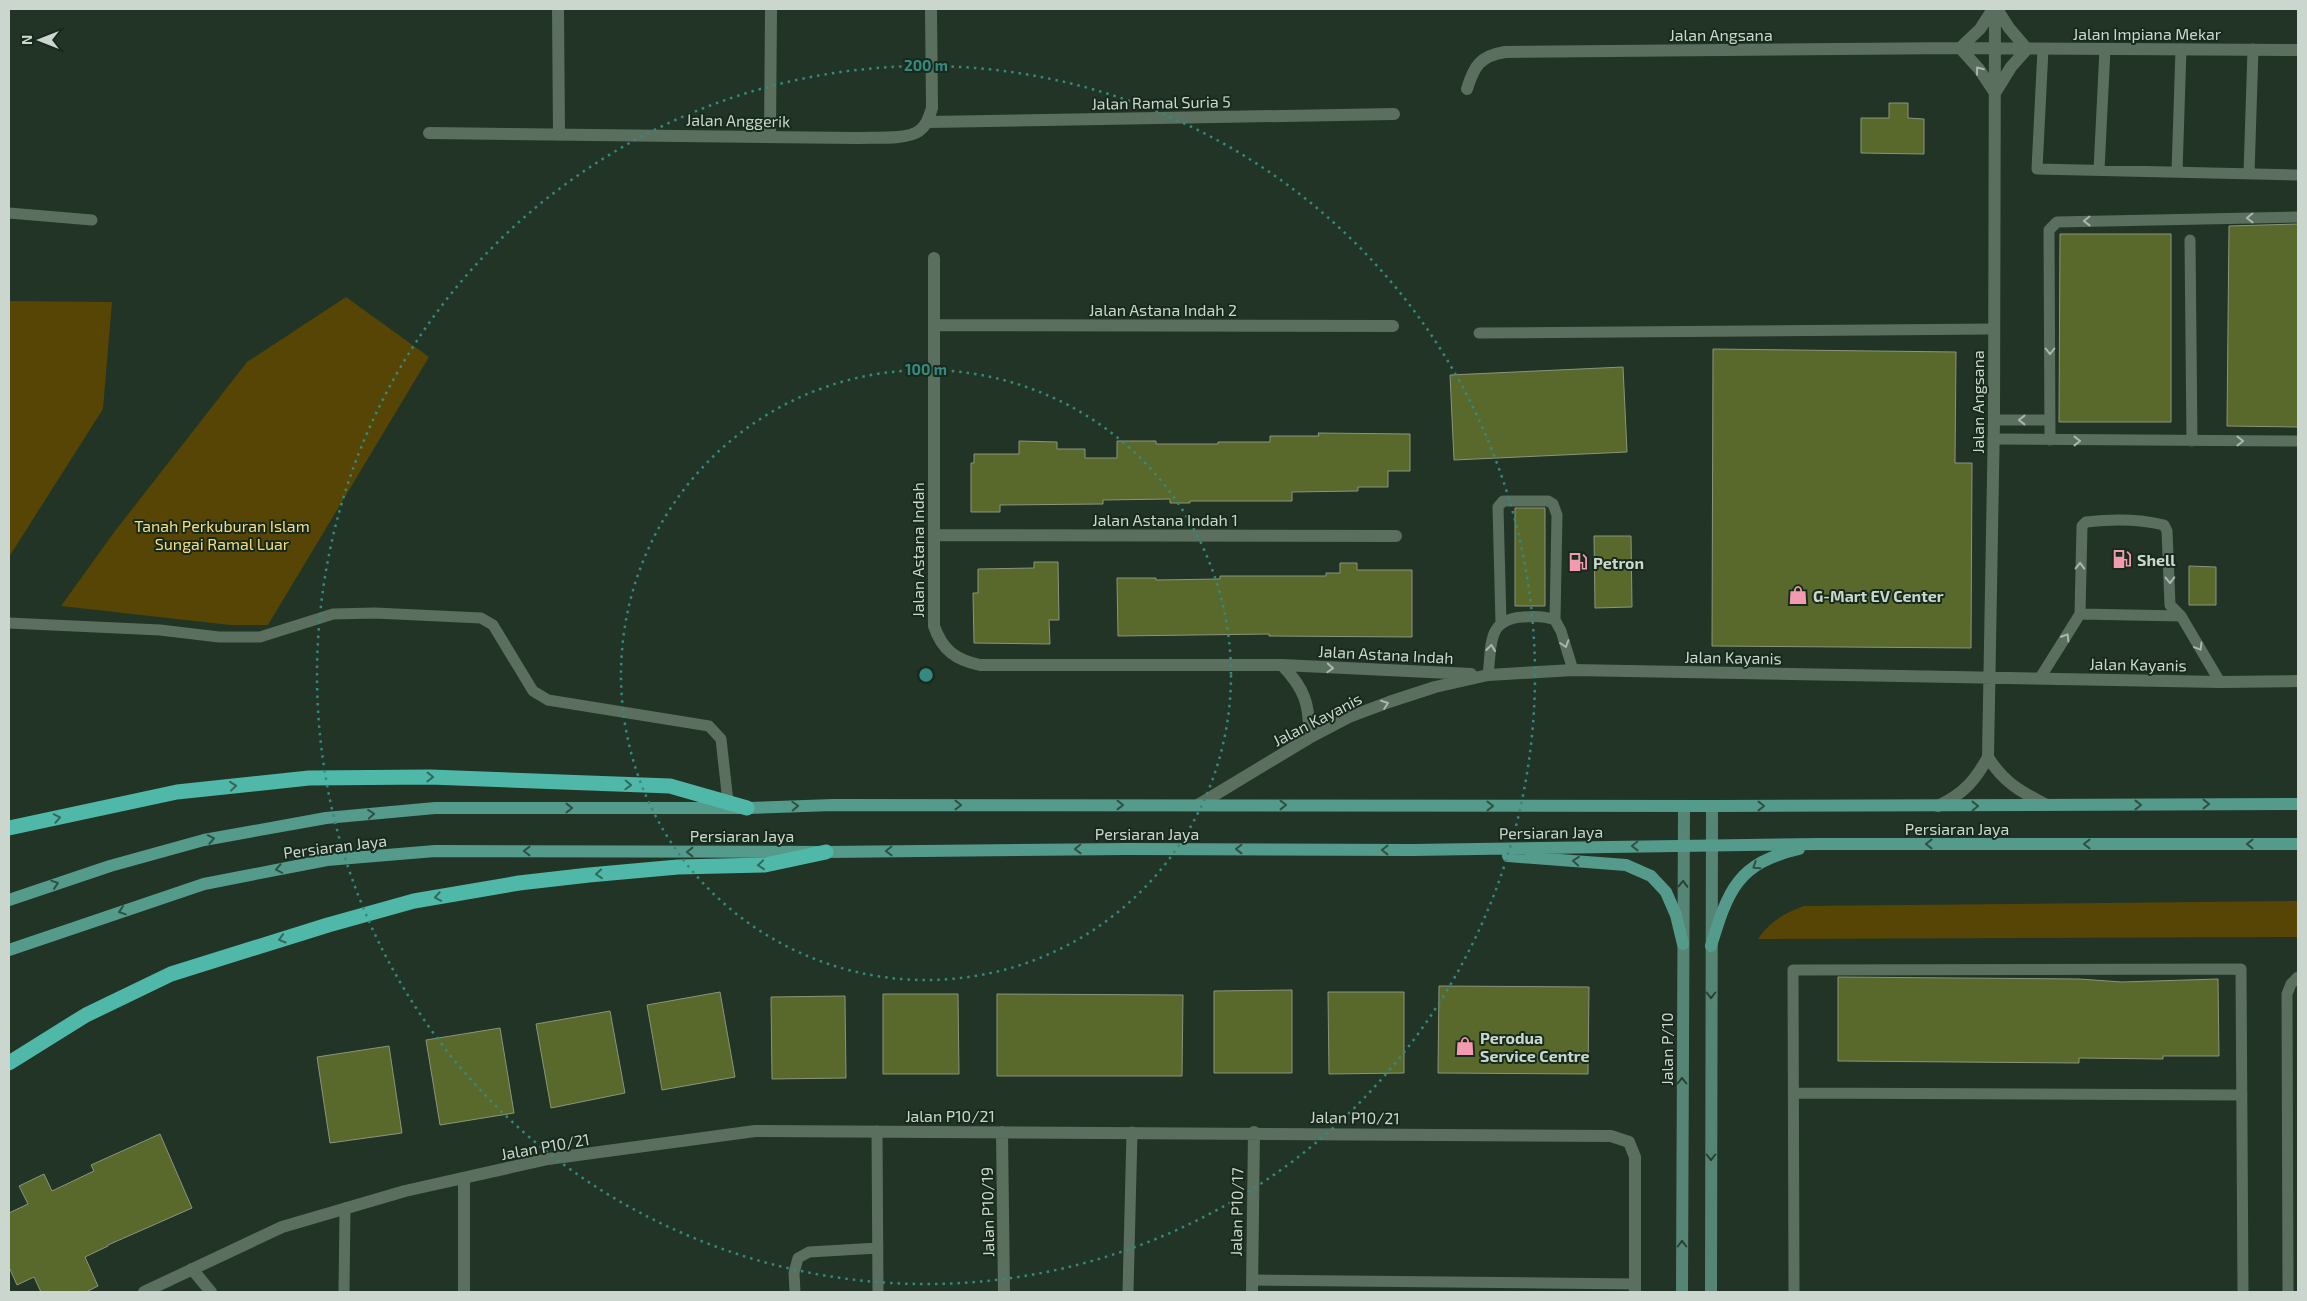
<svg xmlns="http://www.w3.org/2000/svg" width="2307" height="1301" font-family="'Exo 2',sans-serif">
<rect width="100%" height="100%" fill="#213426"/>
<!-- green -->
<path fill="#564504" d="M346,297L429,357L268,625H230L61,606L115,531L247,362Z
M9,301L112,302L103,409L9,557Z
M2298,901V937L1758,939C1768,923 1786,912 1804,906Z"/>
<!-- building -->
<path fill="#59692c" stroke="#8c947d" d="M1889,103H1908V118L1924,119V154L1861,153V118H1889Z
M2298,224V427L2227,426L2229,226Z
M2060,234H2171V422H2059Z
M1713,349L1956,352L1955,463H1972L1971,648L1712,646Z
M1623,367L1627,452L1454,460L1450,375Z
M1318,433L1410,434V471H1388V487H1358V491L1292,492V501H1190V503H1170V499L1103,500V504L1000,505V512H971V463H974V454H1019V441L1057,442V449H1085V458H1117V441H1156V444H1218V442H1270V436H1319Z
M1515,508H1545V606H1515Z
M1594,536H1631L1632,607L1595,608Z
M1034,562H1058L1059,620H1049L1050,644L974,643L973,593H978V569L1034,568Z
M1340,563H1357V570H1412V637L1269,636V634L1118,636L1117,578H1156V580L1220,579V576H1326V573H1340Z
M2189,566L2216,567V605H2189Z
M1838,977L2079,979L2122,982L2218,979L2219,1056H2163V1059L2079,1058V1063L1838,1061Z
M1439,986L1589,987L1588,1074L1438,1073Z
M1292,990V1073H1214V991Z
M720,992L735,1077L662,1090L647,1005Z
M1328,992H1404V1073L1329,1074Z
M883,994H958L959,1074H883Z
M997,994L1183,995L1182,1076H997Z
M845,996L846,1078L772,1079L771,997Z
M610,1011L625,1093L551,1108L536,1024Z
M500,1028L514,1113L440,1125L426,1040Z
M389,1046L402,1133L330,1143L317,1057Z
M160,1134L192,1208L108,1245V1246L85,1257L98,1286L86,1292H41L34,1277L17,1285L9,1267V1213L28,1204L19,1186L44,1174L52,1191L94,1171L91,1165Z"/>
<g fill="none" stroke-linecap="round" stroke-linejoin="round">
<!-- lane -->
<path stroke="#5b6f5f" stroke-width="11" d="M2043,49L2037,169L2298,175
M2099,170L2105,49
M2177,172L2181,49
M2249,174L2253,49
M9,213L92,220
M2190,240L2192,441
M1479,333L1993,329
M1994,420H2050
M1993,439L2298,441
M2050,440L2049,230L2057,222L2298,217
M2080,614L2082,526L2086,522C2111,519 2140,519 2164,525L2167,531L2170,605L2181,616
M9,623L160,630L219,637H260L333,614L375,613L481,618L493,625L533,691L548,700L709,726L721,739L728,802
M1501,623L1498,507L1503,501H1548L1553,504L1557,515L1555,620L1561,631L1573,670
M1488,675C1492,646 1486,619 1523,617C1534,616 1545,616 1555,620
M2040,678L2080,614L2181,616L2220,682
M1794,1093L2242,1095
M877,1131L878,1292
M1252,1280L1635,1284
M344,1292L345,1208
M795,1292L794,1273L798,1258L809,1252L878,1248
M1128,1292L1132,1132
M1794,1292L1793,970L2241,969L2243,1292
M2288,1292L2287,994L2291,984L2298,977"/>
<!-- street -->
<path stroke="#5b6f5f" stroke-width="12" d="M558,9L559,135
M1997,9L2009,28L2027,49
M1960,48L1979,69L1995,93
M1960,48L1980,29L1993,9
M1467,89C1474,66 1480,56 1505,52L1960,48L2298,50
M1995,93L2011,67L2027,49
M928,122L1394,114
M429,133L856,138C872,137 907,140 919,131C927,125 929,117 932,108L931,9
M770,136L771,9
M934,258V626C942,650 956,660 980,665H1282L1471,674
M934,325L1393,326
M934,535L1396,536
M1282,665C1305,689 1310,705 1309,738
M1988,757C2003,782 2021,792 2047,805
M1198,805L1309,738L1349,717L1389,702L1435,687L1488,675L1573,670L2220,682L2298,681
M1938,806C1963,794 1975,781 1988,757L1994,420L1995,9
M1002,1132L1004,1292
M464,1178V1292
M192,1269L211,1292
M144,1292L282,1227L405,1191L548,1159L755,1131L1611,1136L1629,1142L1635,1157V1292
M1252,1292L1254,1132"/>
<!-- secondary -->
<path stroke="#578575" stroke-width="12" d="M1682,1292L1684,806
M1711,1292L1712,806"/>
<!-- primary -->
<path stroke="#549b8b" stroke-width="12" d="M1508,856L1626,865L1651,876L1666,892L1676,915L1683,944
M9,900L110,866L204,840L326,818L435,808H747L833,805L1712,806L2298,804
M1711,946C1728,891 1737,863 1799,849
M9,950L204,884L327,860L435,851L826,852L1127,849L1412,850L1818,844H2298"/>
<!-- highway -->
<path stroke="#4fb8a8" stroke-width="15" d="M9,828L177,792L309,778L430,777L670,786L747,808
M9,1063L86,1015L171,974L328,925L414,901L519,883L589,875L678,867L765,865L826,852"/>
</g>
<!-- one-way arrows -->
<defs><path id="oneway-chevron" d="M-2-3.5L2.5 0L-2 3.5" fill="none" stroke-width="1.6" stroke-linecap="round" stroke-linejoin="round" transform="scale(1.25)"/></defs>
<g stroke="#a9b8ad">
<use href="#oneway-chevron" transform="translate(1979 70) rotate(-128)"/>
<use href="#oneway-chevron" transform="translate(2250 218) rotate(179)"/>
<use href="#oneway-chevron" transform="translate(2087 221) rotate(179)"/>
<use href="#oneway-chevron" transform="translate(2050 351) rotate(90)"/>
<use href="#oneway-chevron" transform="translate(2022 420) rotate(180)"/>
<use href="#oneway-chevron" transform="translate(2077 441)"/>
<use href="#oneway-chevron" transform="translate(2240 441)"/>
<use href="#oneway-chevron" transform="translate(2080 566) rotate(-89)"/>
<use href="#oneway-chevron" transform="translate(2170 580) rotate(89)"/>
<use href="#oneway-chevron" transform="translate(2066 637) rotate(-58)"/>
<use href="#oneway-chevron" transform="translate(1565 644) rotate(72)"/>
<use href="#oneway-chevron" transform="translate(2199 647) rotate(59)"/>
<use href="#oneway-chevron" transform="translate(1491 648) rotate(-83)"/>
<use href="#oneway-chevron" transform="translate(1330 668) rotate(3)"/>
<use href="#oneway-chevron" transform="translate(1385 704) rotate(-20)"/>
</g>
<g stroke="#316a5b">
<use href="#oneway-chevron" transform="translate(430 777) rotate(1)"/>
<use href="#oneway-chevron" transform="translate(628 785) rotate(2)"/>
<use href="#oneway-chevron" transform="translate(233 786) rotate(-6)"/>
<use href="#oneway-chevron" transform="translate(57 818) rotate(-11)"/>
<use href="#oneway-chevron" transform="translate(761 865) rotate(175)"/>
<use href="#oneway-chevron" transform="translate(599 874) rotate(175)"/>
<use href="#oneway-chevron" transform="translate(438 897) rotate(170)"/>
<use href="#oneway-chevron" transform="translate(282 939) rotate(163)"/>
</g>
<g stroke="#2d5243">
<use href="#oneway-chevron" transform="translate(2206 804)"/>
<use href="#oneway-chevron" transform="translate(958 805)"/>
<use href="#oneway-chevron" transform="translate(1120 805)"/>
<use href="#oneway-chevron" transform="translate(1283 805)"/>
<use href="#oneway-chevron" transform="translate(2138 805)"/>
<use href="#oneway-chevron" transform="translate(795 806) rotate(-2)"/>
<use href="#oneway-chevron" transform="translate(1490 806)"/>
<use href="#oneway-chevron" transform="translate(1761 806)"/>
<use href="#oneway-chevron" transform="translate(1975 806) rotate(-1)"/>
<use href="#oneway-chevron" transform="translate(569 808)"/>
<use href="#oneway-chevron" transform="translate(371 814) rotate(-5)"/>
<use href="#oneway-chevron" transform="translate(211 839) rotate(-11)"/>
<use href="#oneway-chevron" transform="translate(1929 844) rotate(-180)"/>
<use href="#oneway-chevron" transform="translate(2087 844) rotate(180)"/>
<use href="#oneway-chevron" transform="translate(2250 844) rotate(180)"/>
<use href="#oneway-chevron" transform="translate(1635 846) rotate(179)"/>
<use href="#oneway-chevron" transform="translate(1078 849) rotate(179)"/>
<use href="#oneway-chevron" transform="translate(1239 849) rotate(-180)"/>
<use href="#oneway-chevron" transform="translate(1385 850) rotate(-180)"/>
<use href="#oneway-chevron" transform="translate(527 851) rotate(-180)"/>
<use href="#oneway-chevron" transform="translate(889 851) rotate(179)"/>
<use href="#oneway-chevron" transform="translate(690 852) rotate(-180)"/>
<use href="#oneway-chevron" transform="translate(1576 861) rotate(-176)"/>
<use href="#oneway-chevron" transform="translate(1756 866) rotate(147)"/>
<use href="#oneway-chevron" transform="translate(279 869) rotate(169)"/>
<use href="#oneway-chevron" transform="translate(55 884) rotate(-18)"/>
<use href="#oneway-chevron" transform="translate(122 911) rotate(162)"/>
</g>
<g stroke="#284132">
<use href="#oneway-chevron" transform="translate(1683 884) rotate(-89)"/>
<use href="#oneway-chevron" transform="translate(1711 995) rotate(90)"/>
<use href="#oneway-chevron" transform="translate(1682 1081) rotate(-90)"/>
<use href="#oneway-chevron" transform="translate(1711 1157) rotate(90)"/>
<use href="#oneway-chevron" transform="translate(1682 1244) rotate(-90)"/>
</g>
<!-- distance rings -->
<g fill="none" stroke="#358981" stroke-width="2.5" stroke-dasharray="2.5 5">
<circle cx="926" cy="675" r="305"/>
<circle cx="926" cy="675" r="609"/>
</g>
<!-- icons -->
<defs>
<g id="fuel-bare" transform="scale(1.5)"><path d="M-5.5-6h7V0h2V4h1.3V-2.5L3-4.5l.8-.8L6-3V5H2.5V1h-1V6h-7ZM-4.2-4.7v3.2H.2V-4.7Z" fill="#f29aaf" stroke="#182a1c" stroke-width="2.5" paint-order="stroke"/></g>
<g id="shop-bare" transform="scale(1.5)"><path d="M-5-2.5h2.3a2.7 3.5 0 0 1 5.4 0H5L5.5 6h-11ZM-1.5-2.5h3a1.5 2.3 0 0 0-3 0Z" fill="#f29aaf" stroke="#182a1c" stroke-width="2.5" paint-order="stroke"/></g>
</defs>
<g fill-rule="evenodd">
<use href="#fuel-bare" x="2122" y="559"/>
<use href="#fuel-bare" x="1578" y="562"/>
<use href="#shop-bare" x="1798" y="595"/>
<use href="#shop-bare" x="1465" y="1046"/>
</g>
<g text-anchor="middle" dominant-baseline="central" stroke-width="4" stroke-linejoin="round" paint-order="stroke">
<!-- street labels -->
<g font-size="16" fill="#cbd7ce" stroke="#182a1c">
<text x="2147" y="33">Jalan Impiana Mekar</text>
<text x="1721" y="34">Jalan Angsana</text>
<text transform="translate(1161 102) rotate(-1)">Jalan Ramal Suria 5</text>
<text transform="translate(738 120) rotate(1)">Jalan Anggerik</text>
<text x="1163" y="309">Jalan Astana Indah 2</text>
<text transform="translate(1977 402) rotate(-90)">Jalan Angsana</text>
<text x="1165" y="519">Jalan Astana Indah 1</text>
<text transform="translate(917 550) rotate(-90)">Jalan Astana Indah</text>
<text transform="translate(1386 654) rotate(3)">Jalan Astana Indah</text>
<text transform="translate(1733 657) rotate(1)">Jalan Kayanis</text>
<text transform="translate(2138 664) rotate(1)">Jalan Kayanis</text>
<text transform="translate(1317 719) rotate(-27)">Jalan Kayanis</text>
<text x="1957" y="828">Persiaran Jaya</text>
<text transform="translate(1551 832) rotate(-1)">Persiaran Jaya</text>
<text x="1147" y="833">Persiaran Jaya</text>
<text x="742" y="835">Persiaran Jaya</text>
<text transform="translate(335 846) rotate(-7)">Persiaran Jaya</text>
<text transform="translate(1666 1049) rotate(-90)">Jalan P/10</text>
<text x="950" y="1115">Jalan P10/21</text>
<text transform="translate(1355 1117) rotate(1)">Jalan P10/21</text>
<text transform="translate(545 1146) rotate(-10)">Jalan P10/21</text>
<text transform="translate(987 1212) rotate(-91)">Jalan P10/19</text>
<text transform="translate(1236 1212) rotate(-89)">Jalan P10/17</text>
</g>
<!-- park labels -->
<g font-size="16" fill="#f9dc7f" stroke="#182a1c">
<text x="222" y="525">Tanah Perkuburan Islam<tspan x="222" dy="18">Sungai Ramal Luar</tspan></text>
</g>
<!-- poi labels -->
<g font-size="16" font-weight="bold" fill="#cbd7ce" stroke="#182a1c" text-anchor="start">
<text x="2137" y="559">Shell</text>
<text x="1593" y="562">Petron</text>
<text x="1813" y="595">G-Mart EV Center</text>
<text x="1480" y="1037">Perodua<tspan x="1480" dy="18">Service Centre</tspan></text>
</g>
</g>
<circle cx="926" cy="675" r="8" fill="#358981" stroke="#182a1c" stroke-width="2.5"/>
<g font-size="15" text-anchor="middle" font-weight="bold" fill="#358981" stroke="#182a1c" stroke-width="4" stroke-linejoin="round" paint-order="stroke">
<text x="926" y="71">200 m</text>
<text x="926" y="375">100 m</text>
</g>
<!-- border -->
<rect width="2307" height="1301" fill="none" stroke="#cbd7ce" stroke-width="20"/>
<!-- north arrow -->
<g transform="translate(40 40) rotate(270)" stroke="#182a1c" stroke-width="4" paint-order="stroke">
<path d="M0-4L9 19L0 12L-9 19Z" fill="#cbd7ce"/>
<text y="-8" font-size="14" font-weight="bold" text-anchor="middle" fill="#cbd7ce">N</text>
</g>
</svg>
